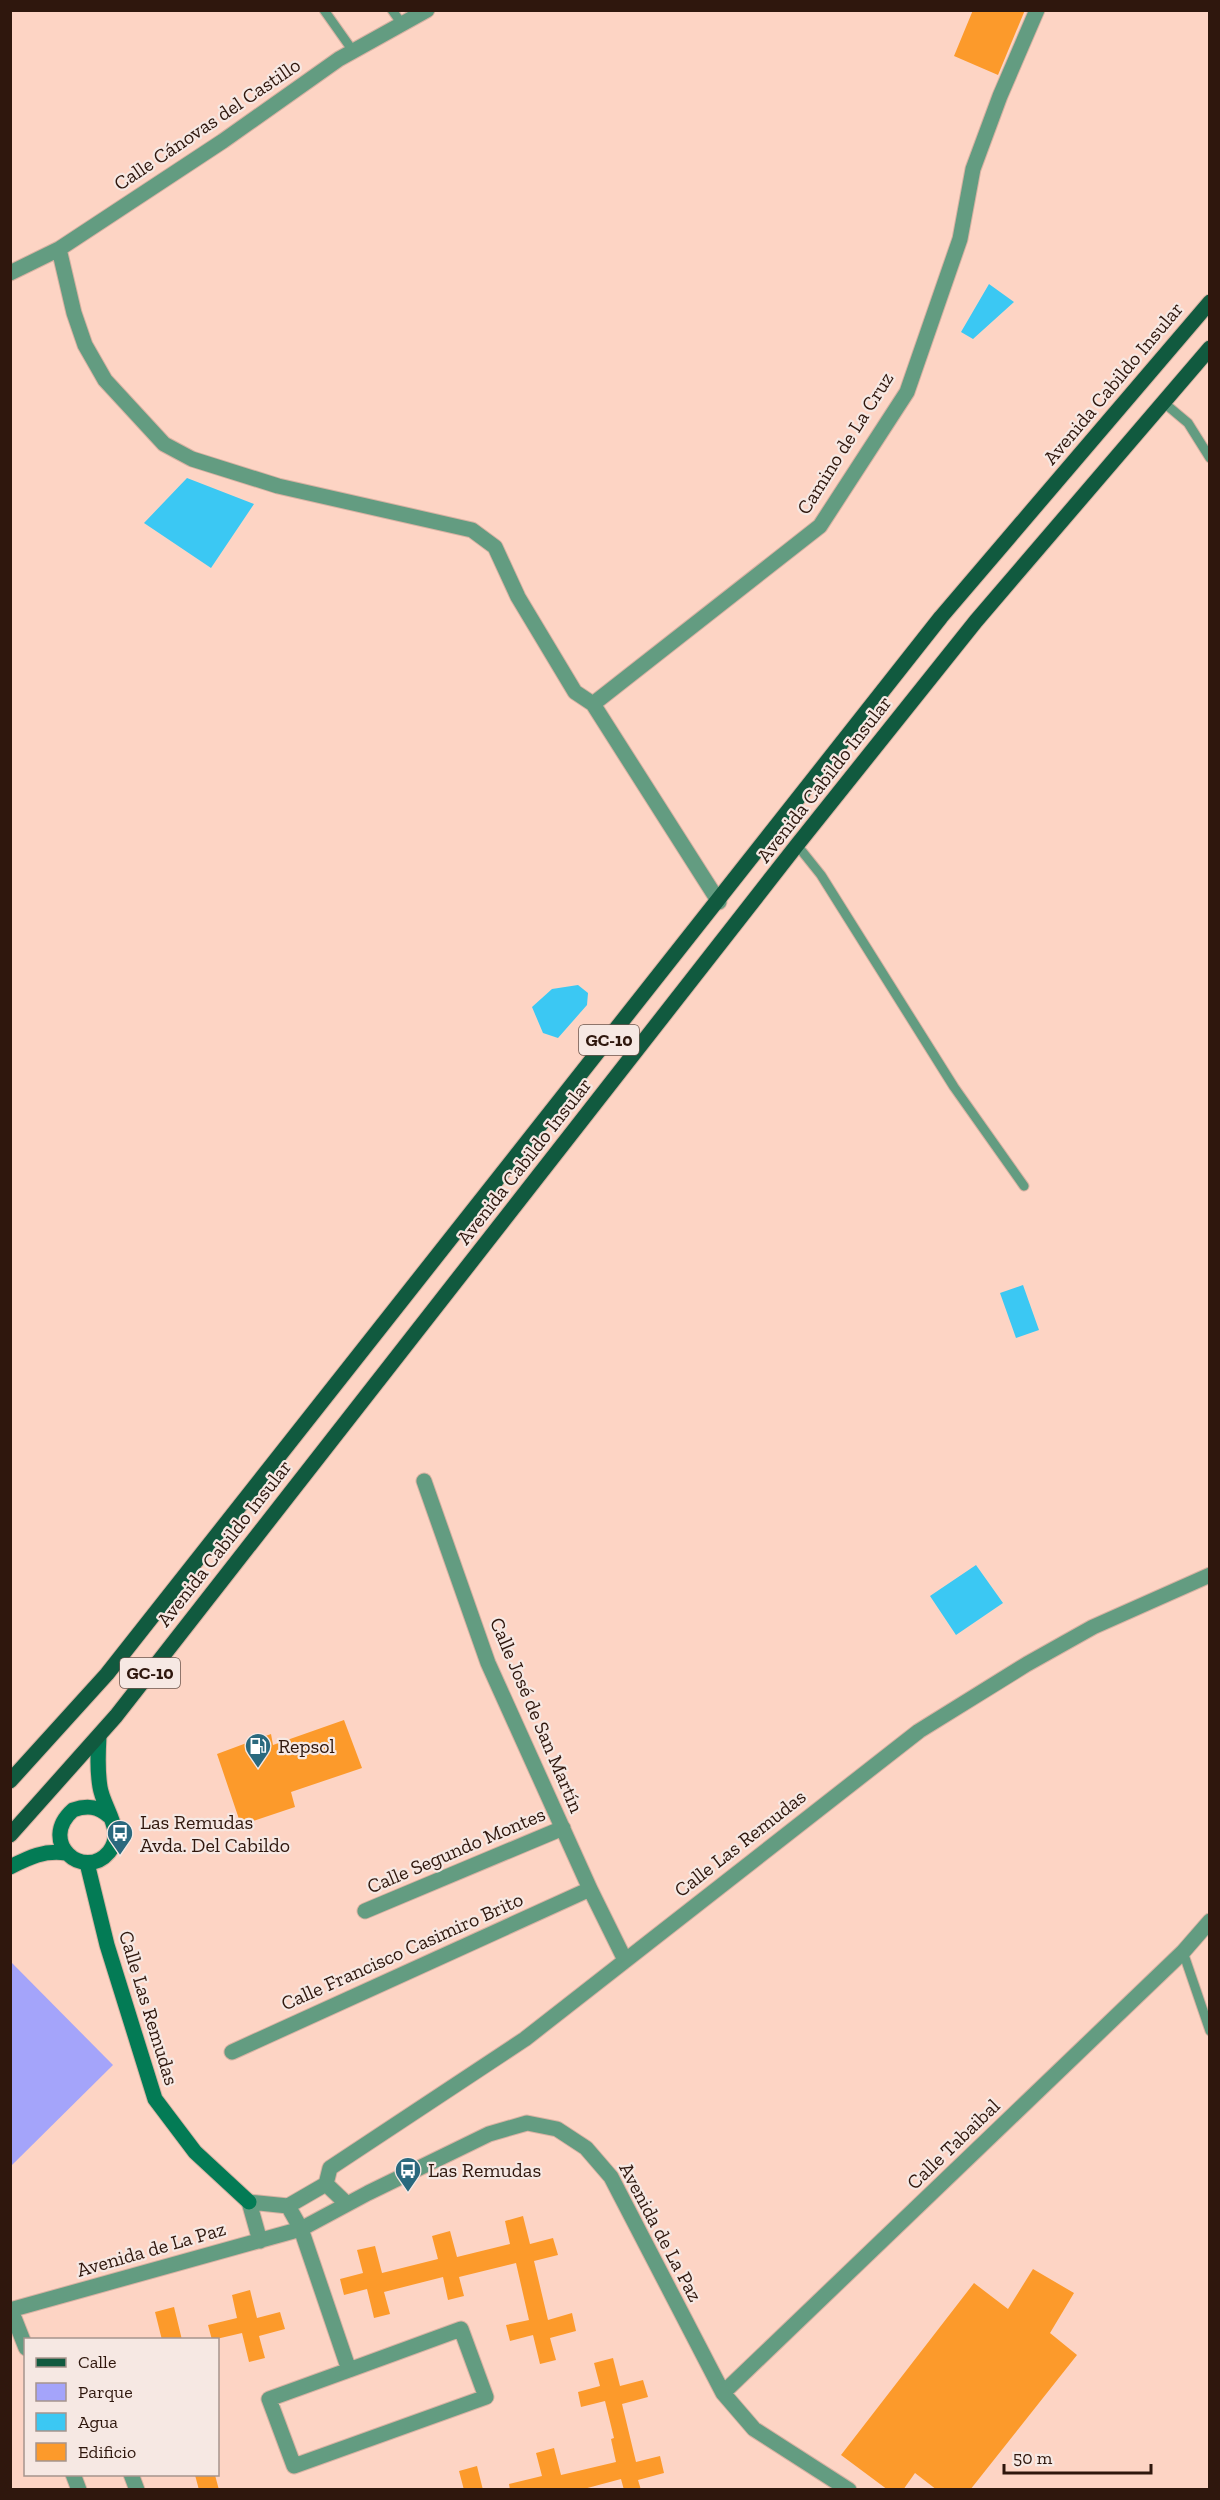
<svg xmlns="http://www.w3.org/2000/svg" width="1220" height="2500" font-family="'Zilla Slab',serif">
<rect width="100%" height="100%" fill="#fdd4c4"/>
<!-- green -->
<path fill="#a4a4fa" d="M11,1962L113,2065L11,2166Z"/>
<!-- water -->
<path fill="#3bc8f3" d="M989,284L1014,302L973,339L961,332Z
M187,478L254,504L211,568L144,523Z
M578,985L588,993L587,1005L558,1038L543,1033L532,1007L552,989Z
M1023,1285L1039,1330L1016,1338L1000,1293Z
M976,1565L1003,1603L956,1635L930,1596Z"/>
<!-- building -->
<path fill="#fc9a2b" d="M973,10H1025L998,75L954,56Z
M344,1720L362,1768L291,1792L295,1807L241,1825L217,1754L271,1734L273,1745Z
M523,2216L530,2244L553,2238L558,2255L534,2261L548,2320L572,2313L576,2331L550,2338L556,2360L540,2364L533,2335L510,2341L506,2325L529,2320L516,2263L459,2277L464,2296L448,2300L443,2277L384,2292L390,2314L374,2318L367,2289L344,2295L340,2279L363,2273L357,2250L375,2246L382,2273L438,2259L432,2236L450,2231L457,2257L510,2244L505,2221Z
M1033,2269L1074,2293L1050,2333L1077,2355L970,2490H937L915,2473L903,2490H888L841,2455L974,2283L1008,2309Z
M250,2290L257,2318L280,2312L285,2329L259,2336L265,2358L249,2362L242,2333L212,2340L208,2325L237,2318L232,2295Z
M174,2307L182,2340H162L155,2312Z
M613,2358L620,2386L643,2380L648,2397L622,2404L636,2462L660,2456L664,2473L638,2480L641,2490H624L621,2479L580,2490H510L509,2484L542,2476L536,2453L554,2448L561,2475L616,2462L611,2439L614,2438L605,2401L581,2407L578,2392L600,2386L594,2363Z
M477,2466L483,2490H464L459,2471Z
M195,2475H215L219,2490H199Z"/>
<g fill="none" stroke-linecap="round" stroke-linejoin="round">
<!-- lane casing -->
<g stroke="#d8b2a3" stroke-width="11">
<path id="lane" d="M324,10L353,51
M392,10L402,24
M1163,402L1188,423L1210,458
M797,845L821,875L954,1087L1024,1186
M1183,1952L1210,2031"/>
</g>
<!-- street casing -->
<g stroke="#d8b2a3" stroke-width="17">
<path id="street" d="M59,249L74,313L85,345L105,380L164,444L192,459L278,486L472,530L495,547L518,597L575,692L593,704L719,902
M10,273L59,249L223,141L339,59L427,10
M593,704L820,526L907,392L960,239L973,169L1000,96L1037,10
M424,1481L488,1663L590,1889L625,1960
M365,1911L563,1828
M232,2052L590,1889
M347,2204L326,2184L330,2168L525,2039L919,1731L1027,1664L1093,1627L1210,1575
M288,2206L301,2229L349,2370L269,2399L294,2466L486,2397L461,2329L349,2370
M260,2241L249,2202L288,2206L326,2184
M10,2310L301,2229L368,2193L489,2134L527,2123L557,2129L586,2148L611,2177L723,2393L754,2429L849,2490
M11,2310L26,2348
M723,2393L1183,1952L1210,1921
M73,2474L79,2490
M131,2474L137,2490"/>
</g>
<!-- secondary casing -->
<g stroke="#d8b2a3" stroke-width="17">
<path id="secondary" d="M99,1736C98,1753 97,1769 100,1787C103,1808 126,1832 109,1852C84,1882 37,1842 73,1810C87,1805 98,1806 109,1816
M87,1863L107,1945L155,2099L195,2152L249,2202
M10,1867C30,1857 44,1850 66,1853"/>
</g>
<!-- primary casing -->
<g stroke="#d8b2a3" stroke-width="17">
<path id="primary" d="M10,1781L107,1674L941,617L1210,302
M10,1835L116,1716L797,845L976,621L1210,348"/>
</g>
<!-- lane -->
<use href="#lane" stroke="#639c81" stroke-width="9"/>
<!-- street -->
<use href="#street" stroke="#639c81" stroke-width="15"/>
<!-- secondary -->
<use href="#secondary" stroke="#037b55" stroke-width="15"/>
<!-- primary -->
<use href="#primary" stroke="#115a3f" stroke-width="15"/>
</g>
<!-- icons -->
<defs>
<g id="fuel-pin" transform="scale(1.35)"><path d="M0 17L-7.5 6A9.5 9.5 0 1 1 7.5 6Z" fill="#2a697e" stroke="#f6e8e3"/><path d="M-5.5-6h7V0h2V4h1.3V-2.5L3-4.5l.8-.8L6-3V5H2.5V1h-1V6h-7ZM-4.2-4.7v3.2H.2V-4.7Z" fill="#fff"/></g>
<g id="bus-pin" transform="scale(1.35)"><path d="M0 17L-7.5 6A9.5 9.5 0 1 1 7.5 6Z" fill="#2a697e" stroke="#f6e8e3"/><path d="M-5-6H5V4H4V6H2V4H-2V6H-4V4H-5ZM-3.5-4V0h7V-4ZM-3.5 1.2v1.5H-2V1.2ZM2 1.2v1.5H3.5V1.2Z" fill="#fff"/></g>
</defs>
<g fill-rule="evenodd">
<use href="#fuel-pin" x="258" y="1746"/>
<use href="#bus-pin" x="120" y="1833"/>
<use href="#bus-pin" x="408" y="2170"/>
</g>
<g text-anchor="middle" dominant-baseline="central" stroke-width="4.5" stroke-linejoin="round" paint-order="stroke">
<!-- shield labels -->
<g fill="#f6e8e3" stroke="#6b564d" stroke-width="1.5">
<rect x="579" y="1025" width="60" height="30" rx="4.5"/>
<rect x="120" y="1658" width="60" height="30" rx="4.5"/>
</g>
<g font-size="18" font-weight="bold" fill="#2f170d">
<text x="609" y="1040">GC-10</text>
<text x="150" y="1673">GC-10</text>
</g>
<!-- street labels -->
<g font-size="20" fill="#2f170d" stroke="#f6e8e3">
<text transform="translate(207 124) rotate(-34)">Calle Cánovas del Castillo</text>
<text transform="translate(1113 383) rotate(-50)">Avenida Cabildo Insular</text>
<text transform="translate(845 443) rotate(-58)">Camino de La Cruz</text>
<text transform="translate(824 779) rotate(-52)">Avenida Cabildo Insular</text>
<text transform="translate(524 1161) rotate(-52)">Avenida Cabildo Insular</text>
<text transform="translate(224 1543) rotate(-52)">Avenida Cabildo Insular</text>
<text transform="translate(537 1715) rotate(67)">Calle José de San Martín</text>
<text transform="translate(740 1843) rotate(-38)">Calle Las Remudas</text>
<text transform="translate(456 1850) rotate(-23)">Calle Segundo Montes</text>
<text transform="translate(402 1951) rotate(-24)">Calle Francisco Casimiro Brito</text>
<text transform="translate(149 2008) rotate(73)">Calle Las Remudas</text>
<text transform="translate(953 2144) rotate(-44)">Calle Tabaibal</text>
<text transform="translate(661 2232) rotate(62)">Avenida de La Paz</text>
<text transform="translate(151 2249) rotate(-16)">Avenida de La Paz</text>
</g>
<!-- poi labels -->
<g font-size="20" fill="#2f170d" stroke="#f6e8e3" text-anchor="start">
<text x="278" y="1746">Repsol</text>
<text x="140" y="1822">Las Remudas<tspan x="140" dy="23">Avda. Del Cabildo</tspan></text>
<text x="428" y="2170">Las Remudas</text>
</g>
</g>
<!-- border -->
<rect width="1220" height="2500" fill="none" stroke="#2f170d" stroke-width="24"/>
<!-- legend -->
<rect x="24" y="2338" width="195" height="138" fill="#f6e8e3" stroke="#a6948d" stroke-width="1.5"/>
<rect x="36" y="2358" width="30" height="9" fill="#115a3f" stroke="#a6948d" stroke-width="1.5"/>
<text x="78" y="2368" font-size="18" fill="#2f170d">Calle</text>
<rect x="36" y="2383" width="30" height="18" fill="#a4a4fa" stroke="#a6948d" stroke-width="1.5"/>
<text x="78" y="2398" font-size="18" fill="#2f170d">Parque</text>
<rect x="36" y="2413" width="30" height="18" fill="#3bc8f3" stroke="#a6948d" stroke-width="1.5"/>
<text x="78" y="2428" font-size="18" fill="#2f170d">Agua</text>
<rect x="36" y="2443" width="30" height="18" fill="#fc9a2b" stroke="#a6948d" stroke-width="1.5"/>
<text x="78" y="2458" font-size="18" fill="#2f170d">Edificio</text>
<!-- scale -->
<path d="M1004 2464v9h147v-9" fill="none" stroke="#2f170d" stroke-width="3"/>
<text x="1013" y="2464" font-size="18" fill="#2f170d" stroke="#f6e8e3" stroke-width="4.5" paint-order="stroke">50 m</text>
</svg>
